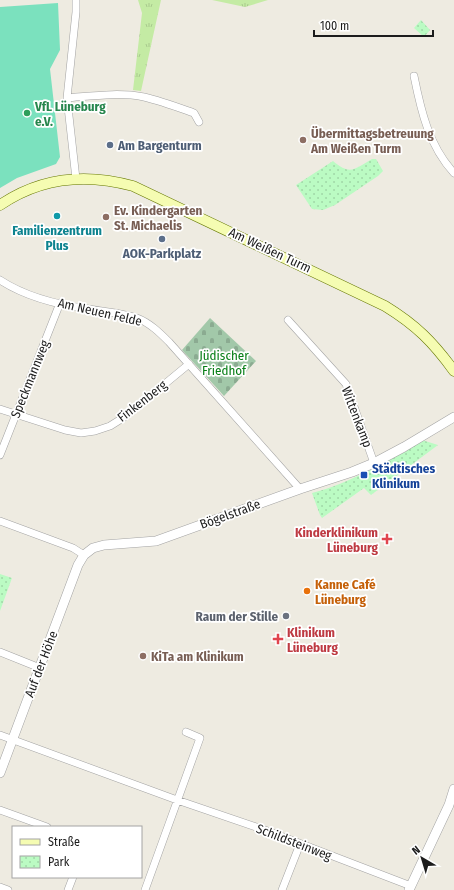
<svg xmlns="http://www.w3.org/2000/svg" width="454" height="890" font-family="'Fira Sans Condensed',sans-serif">
<defs>
<pattern id="grass-tufts" width="24" height="20" patternUnits="userSpaceOnUse"><rect width="24" height="20" fill="#c4eba4"/><path d="M3 7l-1-3M5 7V3M7 7l1-3M15 17l-1-3M17 17v-4M19 17l1-3" fill="none" stroke="#a8c98d"/></pattern>
<pattern id="cemetery-stones" width="16" height="16" patternUnits="userSpaceOnUse"><rect width="16" height="16" fill="#a2c8a9"/><path d="M2 7V4a2 2 0 0 1 4 0v3zM10 15v-3a2 2 0 0 1 4 0v3z" fill="#8bab91"/></pattern>
<pattern id="park-dots" width="8" height="8" patternUnits="userSpaceOnUse"><rect width="8" height="8" fill="#bbfbc3"/><path d="M2 2h.1M6 6h.1" fill="none" stroke="#a0d7a7" stroke-width="1.8" stroke-linecap="round"/></pattern>
</defs>
<rect width="100%" height="100%" fill="#eeebe1"/>
<!-- grass -->
<path fill="url(#grass-tufts)" d="M138,0H161L141,91L133,90L142,13Z
M212,0H268L245,7Z"/>
<!-- cemetery -->
<path fill="url(#cemetery-stones)" d="M210,318L256,361L224,396L182,350Z"/>
<!-- park -->
<path fill="url(#park-dots)" d="M421,20L430,30L424,37L414,28Z
M372,159H376L383,171L378,176L335,205L323,210L312,209L296,185L333,161C351,176 354,169 372,159Z
M422,440L438,445L371,495L364,488L322,518L320,515L312,493C351,483 388,461 422,440Z
M0,574L12,578L0,611Z"/>
<!-- pitch -->
<path fill="#7be1be" d="M58,3L60,50L50,69L60,157L56,164L17,178L0,188V7Z"/>
<g fill="none" stroke-linecap="round" stroke-linejoin="round">
<!-- minor casing -->
<g stroke="#a3a3a3" stroke-width="8">
<path id="minor" d="M414,76C421,111 429,146 454,173
M67,98C92,96 119,92 144,97C161,101 177,107 194,113L199,122
M76,179L67,98L76,12V0
M0,280C26,297 59,305 89,309C105,312 122,313 137,318C150,323 160,333 169,342L300,489
M288,320L346,384L374,463
M0,409L65,430L81,433L95,431L110,426L126,416L189,364
M0,455L60,303
M0,521L73,548L84,555
M0,652L40,668
M0,735L177,800L265,830L411,886
M0,810L47,827
M0,887L8,890
M68,890L73,877
M145,890L200,738L186,732
M282,890L300,844"/>
</g>
<!-- tertiary casing -->
<g stroke="#a3a3a3" stroke-width="10">
<path id="tertiary" d="M0,773L78,565L84,555L93,548L104,545L156,541L300,489L352,472L374,463L404,447L454,417
M409,890L449,805L454,789"/>
</g>
<!-- secondary casing -->
<g stroke="#647600" stroke-width="11">
<path id="secondary" d="M0,205C41,177 86,173 133,186L385,306C416,325 433,342 454,371"/>
</g>
<!-- minor -->
<use href="#minor" stroke="#fff" stroke-width="7"/>
<!-- tertiary -->
<use href="#tertiary" stroke="#fff" stroke-width="9"/>
<!-- secondary -->
<use href="#secondary" stroke="#f5fcb2" stroke-width="10"/>
</g>
<!-- markers -->
<circle fill="#2e9e5b" stroke="#fff" stroke-width="1.5" cx="27" cy="113" r="4"/>
<g fill="#8d6e63" stroke="#fff" stroke-width="1.5">
<circle cx="303" cy="140" r="4"/>
<circle cx="106" cy="217" r="4"/>
<circle cx="143" cy="656" r="4"/>
</g>
<g fill="#5c6f8a" stroke="#fff" stroke-width="1.5">
<circle cx="110" cy="145" r="4"/>
<circle cx="162" cy="239" r="4"/>
</g>
<circle fill="#0f9aa8" stroke="#fff" stroke-width="1.5" cx="57" cy="216" r="4"/>
<rect fill="#1a4fb4" stroke="#fff" stroke-width="1.5" x="360" y="471" width="8" height="8" rx="2"/>
<g fill="#e0444e" stroke="#fff" stroke-width="1.5">
<path d="M385 533h4v4h4v4h-4v4h-4v-4h-4v-4h4z"/>
<path d="M276 633h4v4h4v4h-4v4h-4v-4h-4v-4h4z"/>
</g>
<circle fill="#e8710a" stroke="#fff" stroke-width="1.5" cx="307" cy="591" r="4"/>
<circle fill="#6b7280" stroke="#fff" stroke-width="1.5" cx="286" cy="616" r="4"/>
<g text-anchor="middle" dominant-baseline="central" stroke-width="3.5" stroke-linejoin="round" paint-order="stroke">
<!-- leisure labels -->
<g font-size="13" font-weight="bold" fill="#27864d" stroke="#fff" text-anchor="start">
<text x="35" y="106">VfL Lüneburg<tspan x="35" dy="15">e.V.</tspan></text>
</g>
<!-- education labels -->
<g font-size="13" font-weight="bold" fill="#785e54" stroke="#fff" text-anchor="start">
<text x="311" y="133">Übermittagsbetreuung<tspan x="311" dy="15">Am Weißen Turm</tspan></text>
<text x="114" y="210">Ev. Kindergarten<tspan x="114" dy="15">St. Michaelis</tspan></text>
<text x="151" y="656">KiTa am Klinikum</text>
</g>
<!-- service labels -->
<g font-size="13" font-weight="bold" fill="#4e5e75" stroke="#fff" text-anchor="start">
<text x="118" y="145">Am Bargenturm</text>
<text x="162" y="253" text-anchor="middle">AOK-Parkplatz</text>
</g>
<!-- culture labels -->
<g font-size="13" font-weight="bold" fill="#0d838f" stroke="#fff">
<text x="57" y="230">Familienzentrum<tspan x="57" dy="15">Plus</tspan></text>
</g>
<!-- street labels -->
<g font-size="13" fill="#1c1c1c" stroke="#fff">
<text transform="translate(270 250) rotate(25)">Am Weißen Turm</text>
<text transform="translate(100 312) rotate(13)">Am Neuen Felde</text>
<text transform="translate(30 379) rotate(-68)">Speckmannweg</text>
<text transform="translate(142 401) rotate(-38)">Finkenberg</text>
<text transform="translate(357 417) rotate(69)">Wittenkamp</text>
<text transform="translate(230 514) rotate(-20)">Bögelstraße</text>
<text transform="translate(41 664) rotate(-69)">Auf der Höhe</text>
<text transform="translate(294 842) rotate(21)">Schildsteinweg</text>
</g>
<!-- park labels -->
<g font-size="13" fill="#077e16" stroke="#fff">
<text x="224" y="355">Jüdischer<tspan x="224" dy="15">Friedhof</tspan></text>
</g>
<!-- transit labels -->
<g font-size="13" font-weight="bold" fill="#164399" stroke="#fff" text-anchor="start">
<text x="372" y="468">Städtisches<tspan x="372" dy="15">Klinikum</tspan></text>
</g>
<!-- health labels -->
<g font-size="13" font-weight="bold" fill="#be3a42" stroke="#fff" text-anchor="end">
<text x="378" y="532">Kinderklinikum<tspan x="378" dy="15">Lüneburg</tspan></text>
<text x="287" y="632" text-anchor="start">Klinikum<tspan x="287" dy="15">Lüneburg</tspan></text>
</g>
<!-- food labels -->
<g font-size="13" font-weight="bold" fill="#c56008" stroke="#fff" text-anchor="start">
<text x="315" y="584">Kanne Café<tspan x="315" dy="15">Lüneburg</tspan></text>
</g>
<!-- worship labels -->
<g font-size="13" font-weight="bold" fill="#5b616d" stroke="#fff" text-anchor="end">
<text x="278" y="616">Raum der Stille</text>
</g>
</g>
<!-- legend -->
<rect x="12" y="826" width="130" height="52" fill="#ffffff" stroke="#a4a4a4"/>
<rect x="20" y="839" width="20" height="6" fill="#f5fcb2" stroke="#a4a4a4"/>
<text x="48" y="846" font-size="12" fill="#1c1c1c">Straße</text>
<rect x="20" y="856" width="20" height="12" fill="url(#park-dots)" stroke="#a4a4a4"/>
<text x="48" y="866" font-size="12" fill="#1c1c1c">Park</text>
<!-- north arrow -->
<g transform="translate(422 858) rotate(322)" stroke="#ffffff" stroke-width="3" paint-order="stroke">
<path d="M0-3L7 15L0 10L-7 15Z" fill="#1c1c1c"/>
<text y="-6" font-size="11" font-weight="bold" text-anchor="middle" fill="#1c1c1c">N</text>
</g>
<!-- scale -->
<path d="M314 30v6h119v-6" fill="none" stroke="#1c1c1c" stroke-width="2"/>
<text x="320" y="30" font-size="12" fill="#1c1c1c" stroke="#ffffff" stroke-width="3" paint-order="stroke">100 m</text>
</svg>
